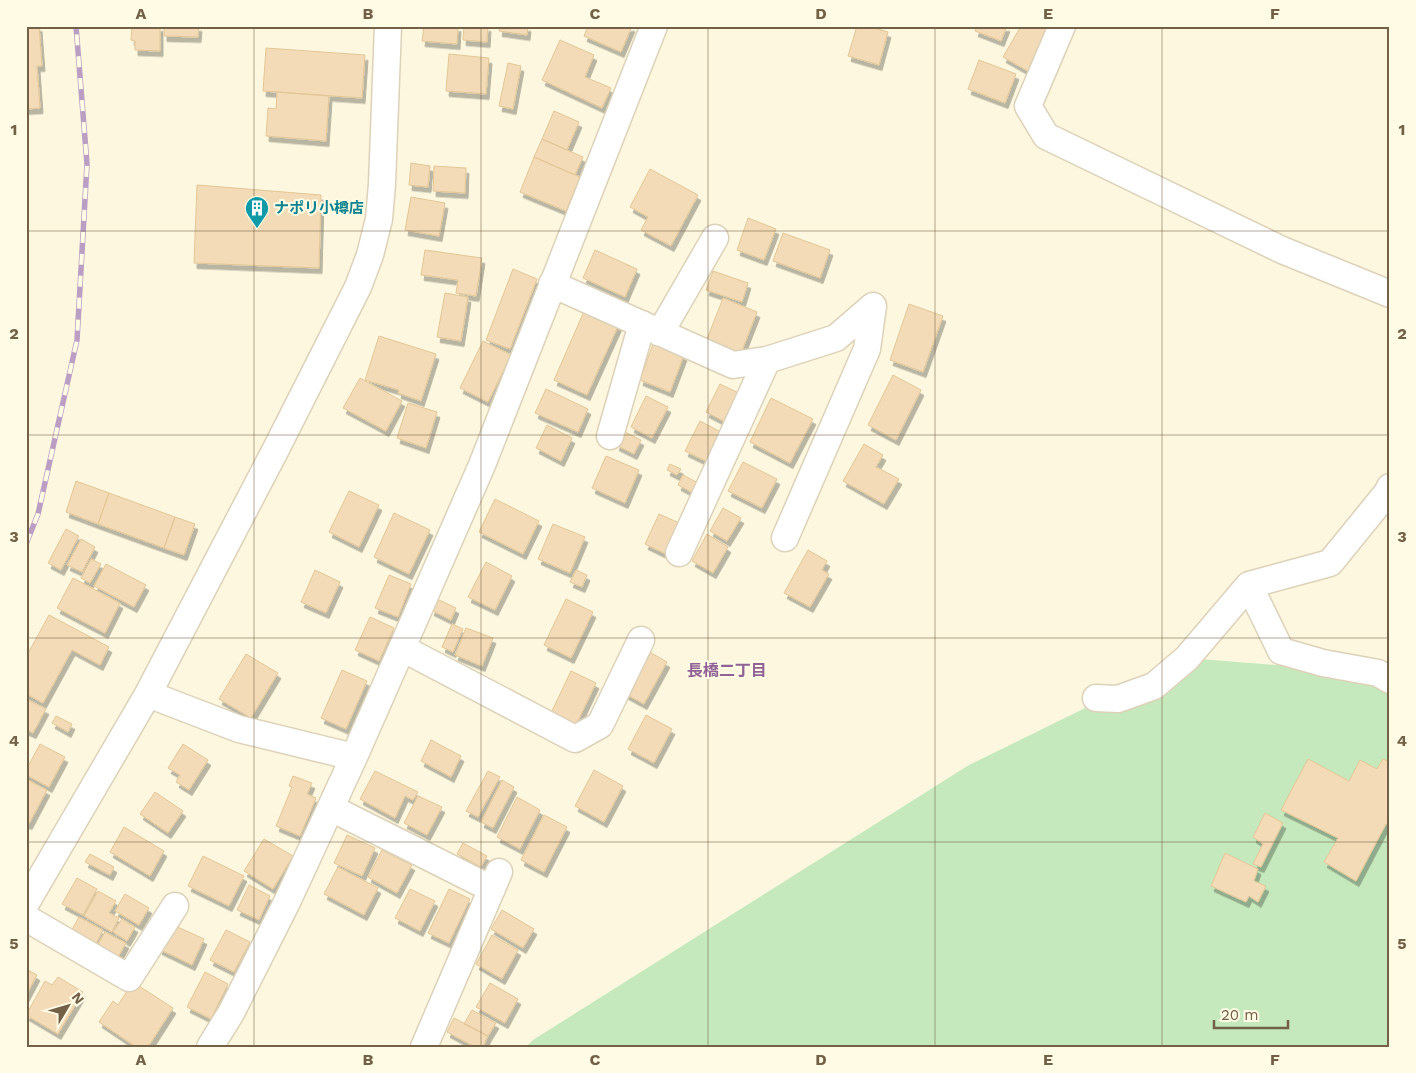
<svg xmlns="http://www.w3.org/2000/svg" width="1416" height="1073" font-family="'Work Sans','Noto Sans JP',sans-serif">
<defs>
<filter id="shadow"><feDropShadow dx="3" dy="5.5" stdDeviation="0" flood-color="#0004"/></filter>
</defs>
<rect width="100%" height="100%" fill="#fcf7de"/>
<!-- green -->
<path fill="#c5e9bd" d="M1187,658L1378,673L1390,680V1047H526L533,1040L969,765Z"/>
<!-- building -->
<path fill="#f2dbb6" stroke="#e4c696" filter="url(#shadow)" d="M26,26H39L42,66H37L40,108L26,109Z
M132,26H160V51L135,50V41L131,40Z
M164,26H199L198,37L164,36Z
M424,26H458L457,44L422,41Z
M464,26H488L487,42L463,40Z
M500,26H528L527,35L499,31Z
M588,26H632L621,52L584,36Z
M857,26H868L888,32L879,65L848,56Z
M977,26H1007L1001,41L975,31Z
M1021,26H1043L1056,34L1033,74L1003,57Z
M560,40L594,55L585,77L611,88L602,108L542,80Z
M266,48L365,55L362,98L263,91Z
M449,54L489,58L486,94L446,91Z
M979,60L1016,74L1005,103L968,89Z
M508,63L521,66L513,109L499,106Z
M277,92L329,96L326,141L266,136L268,108L276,109Z
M554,111L579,122L567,150L542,139Z
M542,139L583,157L575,175L534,157Z
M534,157L580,177L566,211L520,192Z
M411,163L430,166L428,187L409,185Z
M434,166L466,168L465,193L433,191Z
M650,169L698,195L671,246L641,230L648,217L630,207Z
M197,185L321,195L319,268L194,263Z
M411,197L445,203L439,236L405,230Z
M748,218L776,229L764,260L737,250Z
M783,233L830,250L820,278L773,261Z
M425,250L482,258L476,296L456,293L458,280L421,275Z
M595,250L637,269L625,297L583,278Z
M513,269L537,279L510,349L486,340Z
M713,271L748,283L742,302L706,290Z
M445,293L468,297L461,341L437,337Z
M723,298L757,312L741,353L707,339Z
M909,304L943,316L923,372L890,360Z
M585,309L619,324L587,395L554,380Z
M379,336L436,354L421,401L398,393L399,390L365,380Z
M483,341L511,355L488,402L460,388Z
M653,344L684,355L670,392L640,380Z
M893,375L921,390L896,440L868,425Z
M360,378L402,401L386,431L343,408Z
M720,384L745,396L731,425L706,412Z
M546,389L588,409L578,432L535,413Z
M646,396L668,407L652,438L631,427Z
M771,398L813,419L790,463L750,442Z
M408,403L437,412L426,448L397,438Z
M700,421L732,438L718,467L685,451Z
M547,425L572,438L561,461L536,448Z
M623,431L641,440L634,454L616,445Z
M864,444L883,455L876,467L899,479L884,504L843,481Z
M606,456L639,470L625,503L592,488Z
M743,462L777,479L762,508L728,491Z
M670,464L681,469L677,475L667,470Z
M683,475L700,484L695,494L678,485Z
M76,481L109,493L98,524L66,512Z
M349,491L379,505L359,547L329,532Z
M109,493L175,517L164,548L98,524Z
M495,499L539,521L523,554L479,532Z
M723,508L741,518L727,541L710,531Z
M394,513L430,530L409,574L374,557Z
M659,514L686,526L672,557L645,544Z
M175,517L195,524L184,555L164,548Z
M553,524L585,537L570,573L538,559Z
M66,529L79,536L61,570L48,563Z
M707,534L728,547L713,573L692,561Z
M81,539L95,547L82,572L67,565Z
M808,550L827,561L822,570L829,574L810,607L784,593Z
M91,559L101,564L90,583L81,578Z
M486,562L512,576L495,610L468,597Z
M106,564L146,585L134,607L94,586Z
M315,570L340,582L326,613L301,602Z
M576,570L587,575L582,587L570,582Z
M389,575L411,584L398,617L375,608Z
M73,578L120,603L105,633L57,608Z
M437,599L456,608L451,620L431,610Z
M566,599L593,612L571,658L544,645Z
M49,615L109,647L100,665L72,650L43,703L26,694V657Z
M370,617L394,628L379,661L355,650Z
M452,624L463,629L453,652L442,647Z
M466,628L493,638L482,666L455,655Z
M646,650L667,662L644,704L622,692Z
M246,654L278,673L251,718L219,699Z
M342,670L367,681L346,729L321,718Z
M571,671L596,683L576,725L551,713Z
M26,699L46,709L33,733L26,730Z
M646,715L672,729L654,763L628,749Z
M56,716L72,724L68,732L52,723Z
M431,740L461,756L451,777L421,761Z
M40,744L65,757L49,787L26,775V770Z
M183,744L208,760L189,790L176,782L180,775L168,768Z
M1308,759L1349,781L1360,760L1377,769L1383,759L1390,762V826L1386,824L1356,881L1324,862L1338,838L1281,810Z
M594,770L623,786L604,822L575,806Z
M375,771L418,792L413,800L405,796L395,818L360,799Z
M488,771L500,777L478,817L466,811Z
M293,776L312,783L307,794L316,798L300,836L276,826L292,787L289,786Z
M26,779L47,790L29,824L26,823Z
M502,780L514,787L493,828L481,822Z
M155,792L183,811L168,833L140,814Z
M418,796L442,807L427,835L404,823Z
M517,797L540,810L520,849L497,837Z
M1265,813L1283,823L1261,867L1253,864L1263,844L1253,837Z
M544,815L567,827L544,872L521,860Z
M124,827L164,851L150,876L110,852Z
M347,835L375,848L362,876L334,863Z
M264,839L293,856L273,889L244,871Z
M463,843L487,856L481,867L457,854Z
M382,850L412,865L397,893L368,877Z
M1225,853L1258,869L1254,881L1266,886L1258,902L1249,896L1246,902L1211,886Z
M90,854L114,867L110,875L85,862Z
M203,856L244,876L229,906L188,886Z
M338,867L378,888L364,915L324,894Z
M77,878L97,889L83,915L62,904Z
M249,885L270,896L259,920L237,910Z
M410,889L435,901L420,931L395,918Z
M449,889L470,899L449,943L428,933Z
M98,891L116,901L109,913L119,918L112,932L84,916Z
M125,894L149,908L139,925L115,911Z
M502,910L534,929L523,948L491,929Z
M79,917L103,930L86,963L61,949Z
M122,919L135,927L127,941L113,932Z
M171,924L204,939L192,965L159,949Z
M226,930L250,942L234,972L210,960Z
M105,932L126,943L109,973L88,962Z
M492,935L518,950L502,979L476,964Z
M26,969L37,975L26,996Z
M205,972L228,984L211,1019L187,1007Z
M58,977L83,992L58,1034L26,1015L45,981L52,985Z
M133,982L173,1008L148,1047H136L99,1022L113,1001L118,1005Z
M490,983L518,999L505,1023L476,1007Z
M472,1010L496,1023L488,1036L464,1024Z
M454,1018L488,1036L483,1047H475L447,1032Z"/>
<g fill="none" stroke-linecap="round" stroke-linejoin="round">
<!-- minor casing -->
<g stroke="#ddd2b9" stroke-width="29">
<path id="minor" d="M1062,26L1028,106L1046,136L1282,250L1390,294
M552,284L733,365L767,360L836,338L873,306L867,349L785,538
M660,333L715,238
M610,436L642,324
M679,553L767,360
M1249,585L1281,651L1323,663L1378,673L1390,680
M402,648L575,739L600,725L641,640
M148,694L239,729L354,757
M1096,698L1118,699L1154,686L1187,658L1249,585L1330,563L1387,493L1390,487
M331,808L492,889
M26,903L148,694L276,449L358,287L370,255L379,219L382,184L388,26
M26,918L129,978L175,906
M210,1047L231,1013L287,902L354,757L402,648L482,465L654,26
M424,1047L499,872"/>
</g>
<!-- minor -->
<use href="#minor" stroke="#fff" stroke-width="26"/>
<!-- rail casing -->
<g stroke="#bb9ec4" stroke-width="5.5">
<path id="rail" d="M26,544L38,514L77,340L87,164L76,26"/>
</g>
<!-- rail -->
<use href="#rail" stroke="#fffbe4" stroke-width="4" stroke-dasharray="11" stroke-linecap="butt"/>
</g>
<!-- grid -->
<path fill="none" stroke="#726047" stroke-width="1" stroke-opacity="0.55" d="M254,26V1047M481,26V1047M708,26V1047M935,26V1047M1162,26V1047M26,231H1390M26,435H1390M26,638H1390M26,842H1390"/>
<!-- icons -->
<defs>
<g id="building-pin" transform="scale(1.25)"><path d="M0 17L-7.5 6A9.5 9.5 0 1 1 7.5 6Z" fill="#0f9aa8" stroke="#fffbe4"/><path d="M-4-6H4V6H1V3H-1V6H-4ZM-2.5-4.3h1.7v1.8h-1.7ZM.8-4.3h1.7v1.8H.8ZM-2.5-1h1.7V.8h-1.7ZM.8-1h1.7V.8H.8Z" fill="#fff"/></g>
</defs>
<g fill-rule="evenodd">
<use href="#building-pin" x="257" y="208"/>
</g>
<g text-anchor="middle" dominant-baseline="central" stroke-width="4" stroke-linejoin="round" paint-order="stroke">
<!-- culture labels -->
<g font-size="15" font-weight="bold" fill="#0d838f" stroke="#fffbe4" text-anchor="start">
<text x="274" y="208">ナポリ小樽店</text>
</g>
<!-- neighbourhood labels -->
<g font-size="16" font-weight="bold" fill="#906295" stroke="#fffbe4">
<text x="727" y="670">長橋二丁目</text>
</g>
</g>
<!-- border -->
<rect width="1416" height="1073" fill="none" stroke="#fffbe4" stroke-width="55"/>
<!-- north arrow -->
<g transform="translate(68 1006) rotate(52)" stroke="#fffbe4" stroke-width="4" paint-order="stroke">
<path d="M0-4L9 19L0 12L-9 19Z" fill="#726047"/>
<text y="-8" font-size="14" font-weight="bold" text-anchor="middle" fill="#726047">N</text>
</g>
<!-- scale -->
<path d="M1214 1020v8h74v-8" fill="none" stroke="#726047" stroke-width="2.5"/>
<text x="1221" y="1020" font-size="15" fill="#726047" stroke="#fffbe4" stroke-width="4" paint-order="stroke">20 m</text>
<rect x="28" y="28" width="1360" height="1018" fill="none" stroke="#726047" stroke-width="2"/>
<g font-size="16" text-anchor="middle" font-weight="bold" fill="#726047">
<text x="141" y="19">A</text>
<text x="368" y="19">B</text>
<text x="595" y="19">C</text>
<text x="821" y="19">D</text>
<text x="1048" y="19">E</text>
<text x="1275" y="19">F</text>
<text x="14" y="135">1</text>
<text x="1402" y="135">1</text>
<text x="14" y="339">2</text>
<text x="1402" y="339">2</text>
<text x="14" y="542">3</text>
<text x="1402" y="542">3</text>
<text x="14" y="746">4</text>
<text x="1402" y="746">4</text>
<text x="14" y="949">5</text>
<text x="1402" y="949">5</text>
<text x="141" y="1065">A</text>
<text x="368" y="1065">B</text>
<text x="595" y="1065">C</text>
<text x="821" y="1065">D</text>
<text x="1048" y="1065">E</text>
<text x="1275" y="1065">F</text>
</g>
</svg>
